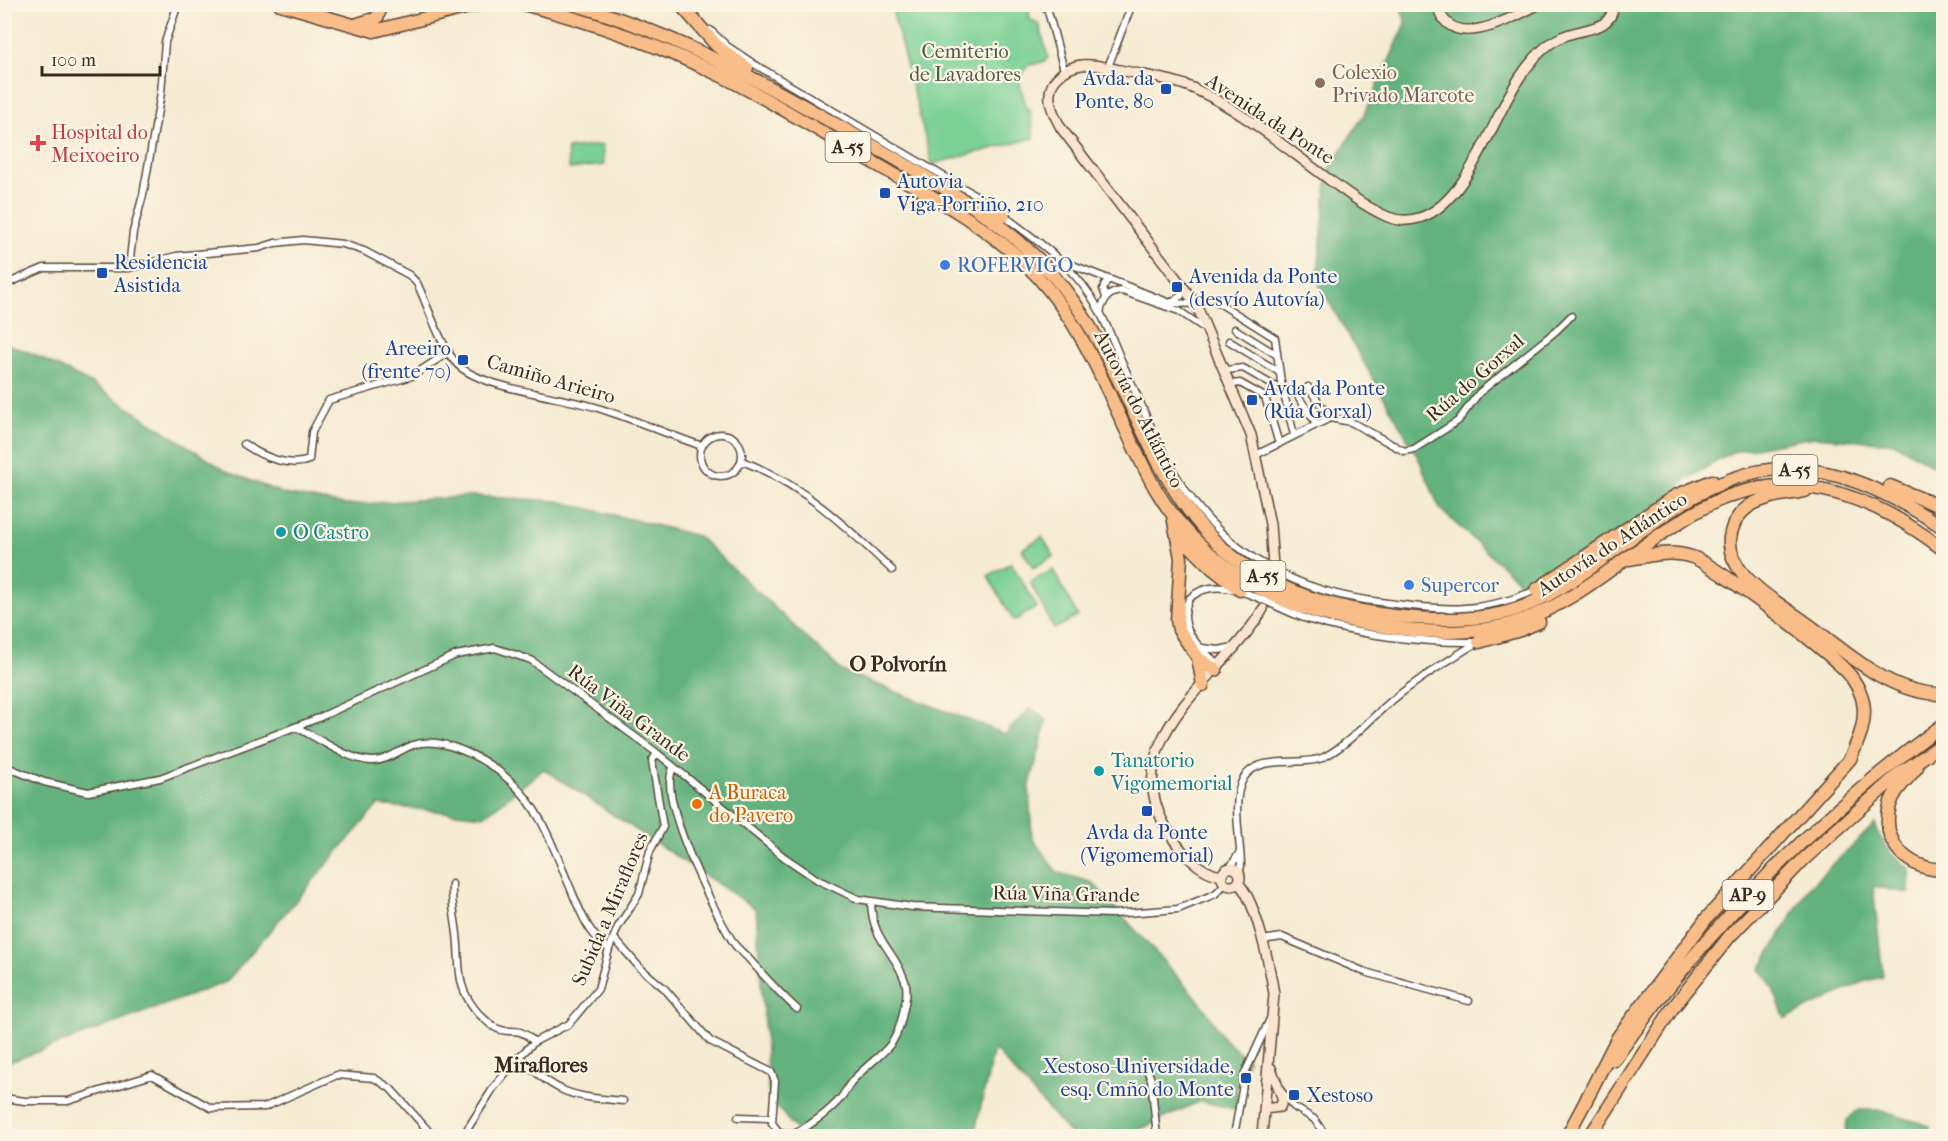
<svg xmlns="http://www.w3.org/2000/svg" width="1948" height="1141" font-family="'IM FELL French Canon',serif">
<rect width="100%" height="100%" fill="#fcf5e5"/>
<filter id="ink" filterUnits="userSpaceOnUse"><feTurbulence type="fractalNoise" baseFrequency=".0167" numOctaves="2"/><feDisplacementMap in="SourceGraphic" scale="12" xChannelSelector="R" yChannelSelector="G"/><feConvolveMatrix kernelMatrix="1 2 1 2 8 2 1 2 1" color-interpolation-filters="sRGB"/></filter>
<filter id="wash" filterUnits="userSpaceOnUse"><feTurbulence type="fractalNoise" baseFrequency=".008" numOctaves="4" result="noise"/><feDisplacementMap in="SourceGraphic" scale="24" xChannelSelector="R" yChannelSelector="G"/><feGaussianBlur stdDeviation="1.35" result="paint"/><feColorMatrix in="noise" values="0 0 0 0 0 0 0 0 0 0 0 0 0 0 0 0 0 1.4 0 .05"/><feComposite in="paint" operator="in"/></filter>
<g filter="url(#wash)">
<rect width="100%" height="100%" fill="#f6ebd3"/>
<!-- green -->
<path fill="#7ad095" stroke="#5a7d5a" stroke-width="1.5" d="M891,5H1028L1030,20L1039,23L1048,57L1045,61L1027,66L1019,81L1027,109H1030L1034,138L932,164Z
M602,145L604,165L569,169L567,149Z
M1042,537L1054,556L1033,568L1022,549Z
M1011,563L1037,607L1014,621L988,576Z
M1053,570L1078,616L1054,629L1030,582Z"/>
<!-- forest -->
<path fill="#63b27e" stroke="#4f6e4e" stroke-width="1.5" d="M1400,5H1943V472L1895,443L1814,437L1732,452L1688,478L1633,533L1556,584L1526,588L1440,509L1418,457L1317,281L1328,172L1365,113L1406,23Z
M5,343L33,354L92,384L226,471L284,494L347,505L473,496L558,501L698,536L842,671L1005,734L1031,708L1047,720L1029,788L1032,838L1057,872L1093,883L1201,1003L1224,1039L1248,1060L1236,1084L1239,1110L1200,1101L1126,1136H1072L994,1049L974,1136H801L769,1097L756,909L544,769L484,816L378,805L226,982L5,1064Z
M1875,824C1882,845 1892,856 1910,869L1909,893L1873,886L1883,977L1865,981L1785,1019L1772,986L1760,969L1809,887Z
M1858,1110H1878L1930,1126L1929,1136H1845L1847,1120Z"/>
</g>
<g filter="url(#ink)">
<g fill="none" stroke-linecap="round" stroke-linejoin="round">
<!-- street casing -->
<g stroke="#574739" stroke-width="9">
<path id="street" d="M1046,4L1064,70
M710,30L727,46L754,64L989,203
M1108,67L1132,4
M1004,216C1035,239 1068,262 1090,295C1106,318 1115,348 1127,373C1145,412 1161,455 1186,491C1231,558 1302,593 1380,602C1439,610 1480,615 1536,590
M1065,262L1170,303L1181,296L1184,286
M129,268L133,232L143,195L161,93L165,42L178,4
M4,285L44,268H129L176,256L259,248L275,243L303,240L343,244L364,251L409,275L417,283C428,306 441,348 458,365C483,389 565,397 598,408C633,419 667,434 702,446
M1106,297L1103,289L1107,280
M1211,298L1275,338L1281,382L1294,435
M1170,303L1196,304
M1100,312C1104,299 1108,292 1122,291L1179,311L1207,330
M1235,329L1277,355
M1229,341L1279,372
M1226,370L1243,368L1283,391
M1232,384L1240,383L1265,397L1279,444
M1308,387L1330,418
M1298,396L1316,423
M700 455a21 21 0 1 1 42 0a21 21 0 1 1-42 0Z
M244,444C261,456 289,468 309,460L312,432L329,400L412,376L449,352
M1256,455L1330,418L1351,422L1404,451L1414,449L1458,421L1479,393L1556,331L1571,316
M742,461C801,483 847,527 892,570
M1202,648L1219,650L1233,647
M1220,666C1200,648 1175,629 1189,599C1199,589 1212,586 1226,588C1254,592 1280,610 1307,619C1358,636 1426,643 1479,642
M296,727C318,738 346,759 371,761C386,762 399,750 413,745C442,735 486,759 508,779C539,805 552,844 567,880C578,905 586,933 609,949
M4,766L44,782L88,792L160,778L316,719L456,655L495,648L531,660L657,753L784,857L818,880L858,899L912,907L1113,914L1178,909L1215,894L1225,884
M674,767C654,793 716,915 733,942C737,949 744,953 749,959C764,976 779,993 797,1009
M1229,869L1240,852
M1239,873L1241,866C1241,842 1231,801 1243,779C1258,752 1302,768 1324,757C1351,743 1372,716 1395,698C1421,677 1450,659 1478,642
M452,884C451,902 455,917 457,934C461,968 454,987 480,1015C485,1019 489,1024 494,1027C510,1037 517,1023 534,1042
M614,938L640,968L664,988L710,1041L771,1072L775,1081L772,1123L779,1132L793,1135C810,1125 827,1114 840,1099C845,1093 848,1085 853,1080C881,1050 896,1053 904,1008C906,999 908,990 905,981C894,949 872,941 871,902
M1262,940L1282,937L1365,972L1469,1001
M519,1057C559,1095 569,1096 623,1101
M1144,1063L1151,1079L1157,1136
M1282,1092L1294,1107L1314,1119L1326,1136
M4,1098L25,1101H68L152,1075L211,1108L265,1107L337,1075L374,1078L390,1088L433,1136
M738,1117L772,1118
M463,1136L494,1087L519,1057L534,1042L569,1024L598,989L609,949L618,927L639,894L650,851L663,827L652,761L657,753
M1234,1136L1245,1073L1270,1019"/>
</g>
<!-- secondary casing -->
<g stroke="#574739" stroke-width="12">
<path id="secondary" d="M1437,4C1449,55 1512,18 1539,4
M1273,567L1270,524L1251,435L1196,304L1061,128C1052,112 1043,93 1057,78C1075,58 1097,65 1120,70C1147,76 1175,79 1199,91C1246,113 1288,150 1331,181C1349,194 1367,208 1388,217C1398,221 1409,221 1419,218C1468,204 1494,113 1522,74C1533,59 1545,44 1562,37C1581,27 1612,33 1614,4
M1222 877a9 9 0 1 1 18 0a9 9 0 1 1-18 0Z
M1222,876C1200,873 1181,852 1170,834C1109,740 1222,680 1263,609
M1238,883C1256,899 1270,968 1274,994L1262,1136
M1264,1109L1280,1107L1283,1100L1271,1068"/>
</g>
<!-- highway casing -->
<g stroke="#574739" stroke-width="15">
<path id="highway" d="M280,4L374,31L481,4
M523,4C593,22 661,46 726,78C777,104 826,135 876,164C933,197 993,228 1038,277C1094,339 1115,417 1155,488C1189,547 1251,593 1316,612C1377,629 1460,642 1520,621C1562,607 1596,580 1631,555C1660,535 1688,514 1719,500C1800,465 1879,500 1944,550
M572,4C680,34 779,91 875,147C937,183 1003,219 1051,273C1152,387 1143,542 1311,598C1369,617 1468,630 1525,606C1561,591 1593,566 1624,543C1658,519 1692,493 1732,479C1808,450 1881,487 1944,528
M680,4L717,46L747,68
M355,25L377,18L382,4
M976,201L1004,216
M1890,486L1944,508
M1805,491C1792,494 1777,494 1765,499C1751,503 1740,511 1734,524C1713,569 1776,601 1805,622C1847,652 1889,695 1944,694
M1173,516L1181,558L1177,620L1179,630L1198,658L1216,670
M1178,534L1211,567L1240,590
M1536,590L1675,496L1712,481
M1479,642L1520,630L1539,622
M1198,658L1203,685
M1917,767C1908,779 1894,790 1890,805C1880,843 1908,869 1944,870
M1614,1060C1705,930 1816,817 1944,724
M1587,1098L1618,1037L1706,919L1850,759C1858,741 1867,723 1863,702C1862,695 1856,684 1852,678C1839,658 1715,565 1692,557C1671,550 1651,555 1629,559
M1567,1136L1590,1093
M1590,1136L1672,1009L1729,937L1804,859L1899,774L1944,743"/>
</g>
<!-- street -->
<use href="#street" stroke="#fff" stroke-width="6"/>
<!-- secondary -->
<use href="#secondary" stroke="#fce5cf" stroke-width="9"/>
<!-- highway -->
<use href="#highway" stroke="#f8bd88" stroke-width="12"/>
</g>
</g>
<!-- markers -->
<circle fill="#8d6e63" stroke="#fcf5e5" stroke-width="2" cx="1320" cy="83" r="6"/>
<g fill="#1a4fb4" stroke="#fcf5e5" stroke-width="2">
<rect x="1160" y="83" width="12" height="12" rx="3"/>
<rect x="879" y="187" width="12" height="12" rx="3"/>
<rect x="96" y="267" width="12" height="12" rx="3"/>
<rect x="1171" y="281" width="12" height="12" rx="3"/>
<rect x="457" y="354" width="12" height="12" rx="3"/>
<rect x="1246" y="394" width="12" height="12" rx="3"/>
<rect x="1141" y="805" width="12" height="12" rx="3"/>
<rect x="1240" y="1072" width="12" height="12" rx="3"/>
<rect x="1288" y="1089" width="12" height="12" rx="3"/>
</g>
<path fill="#e0444e" stroke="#fcf5e5" stroke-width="2" d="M35 134h6v6h6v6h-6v6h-6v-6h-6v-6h6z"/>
<g fill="#3f7fe0" stroke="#fcf5e5" stroke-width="2">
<circle cx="945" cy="265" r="6"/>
<circle cx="1409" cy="585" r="6"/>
</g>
<g fill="#0f9aa8" stroke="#fcf5e5" stroke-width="2">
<circle cx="281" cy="532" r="6"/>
<circle cx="1099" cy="771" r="6"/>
</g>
<circle fill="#e8710a" stroke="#fcf5e5" stroke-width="2" cx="697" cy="804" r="6"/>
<g text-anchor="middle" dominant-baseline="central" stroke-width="4.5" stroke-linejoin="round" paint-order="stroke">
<!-- shield labels -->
<g fill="#fcf5e5" stroke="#75675a" stroke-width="1.5">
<rect x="825.5" y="132" width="45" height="30" rx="4.5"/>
<rect x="1772.5" y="455" width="45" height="30" rx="4.5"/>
<rect x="1240.5" y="561" width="45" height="30" rx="4.5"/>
<rect x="1722.5" y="880" width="51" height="30" rx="4.5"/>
</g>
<g font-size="18" font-weight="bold" fill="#3b2a1e">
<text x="848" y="147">A-55</text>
<text x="1795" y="470">A-55</text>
<text x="1263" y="576">A-55</text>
<text x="1748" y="895">AP-9</text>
</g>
<!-- park labels -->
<g font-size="20" fill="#4e5c42" stroke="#fcf5e5">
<text x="965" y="51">Cemiterio<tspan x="965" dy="23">de Lavadores</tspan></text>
</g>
<!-- education labels -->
<g font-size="20" fill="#785e54" stroke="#fcf5e5" text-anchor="start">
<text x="1332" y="72">Colexio<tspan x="1332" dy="23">Privado Marcote</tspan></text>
</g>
<!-- transit labels -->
<g font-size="20" fill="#164399" stroke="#fcf5e5" text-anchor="start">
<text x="1154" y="78" text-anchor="end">Avda. da<tspan x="1154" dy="23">Ponte, 80</tspan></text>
<text x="897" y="181">Autovia<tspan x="897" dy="23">Viga-Porriño, 210</tspan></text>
<text x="114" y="262">Residencia<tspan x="114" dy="23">Asistida</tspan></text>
<text x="1189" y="276">Avenida da Ponte<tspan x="1189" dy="23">(desvío Autovía)</tspan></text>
<text x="451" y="348" text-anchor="end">Areeiro<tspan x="451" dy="23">(frente 70)</tspan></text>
<text x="1264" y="388">Avda da Ponte<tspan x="1264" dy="23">(Rúa Gorxal)</tspan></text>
<text x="1147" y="832" text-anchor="middle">Avda da Ponte<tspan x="1147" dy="23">(Vigomemorial)</tspan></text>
<text x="1234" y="1066" text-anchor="end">Xestoso-Universidade,<tspan x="1234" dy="23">esq. Cmño do Monte</tspan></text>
<text x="1306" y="1095">Xestoso</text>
</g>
<!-- street labels -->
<g font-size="20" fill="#3b2a1e" stroke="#fcf5e5">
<text transform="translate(1270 119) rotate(33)">Avenida da Ponte</text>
<text transform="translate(1475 378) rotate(-41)">Rúa do Gorxal</text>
<text transform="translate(551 379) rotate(16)">Camiño Arieiro</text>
<text transform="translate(1139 409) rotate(63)">Autovía do Atlántico</text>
<text transform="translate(1612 544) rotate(-33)">Autovía do Atlántico</text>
<text transform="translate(629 713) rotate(37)">Rúa Viña Grande</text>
<text transform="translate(1066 894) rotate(1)">Rúa Viña Grande</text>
<text transform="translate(610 909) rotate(-67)">Subida a Miraflores</text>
</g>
<!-- health labels -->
<g font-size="20" fill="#be3a42" stroke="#fcf5e5" text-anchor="start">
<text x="51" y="132">Hospital do<tspan x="51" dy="23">Meixoeiro</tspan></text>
</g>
<!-- shop labels -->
<g font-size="20" fill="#366cbe" stroke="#fcf5e5" text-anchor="start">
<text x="957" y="265">ROFERVIGO</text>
<text x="1421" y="585">Supercor</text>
</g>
<!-- culture labels -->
<g font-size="20" fill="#0d838f" stroke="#fcf5e5" text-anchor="start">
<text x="293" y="532">O Castro</text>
<text x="1111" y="760">Tanatorio<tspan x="1111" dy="23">Vigomemorial</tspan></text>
</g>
<!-- food labels -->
<g font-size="20" fill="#c56008" stroke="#fcf5e5" text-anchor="start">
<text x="709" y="792">A Buraca<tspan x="709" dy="23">do Pavero</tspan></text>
</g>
<!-- neighbourhood labels -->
<g font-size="21" font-weight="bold" fill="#3b2a1e" stroke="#fcf5e5">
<text x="898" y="664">O Polvorín</text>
<text x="541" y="1065">Miraflores</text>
</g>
</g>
<!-- margin -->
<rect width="1948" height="1141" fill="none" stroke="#fcf5e5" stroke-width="24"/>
<!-- scale -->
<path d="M42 66v9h118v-9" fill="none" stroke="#3b2a1e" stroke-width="3"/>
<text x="51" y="66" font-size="18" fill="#3b2a1e" stroke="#fcf5e5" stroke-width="4.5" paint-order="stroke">100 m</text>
</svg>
